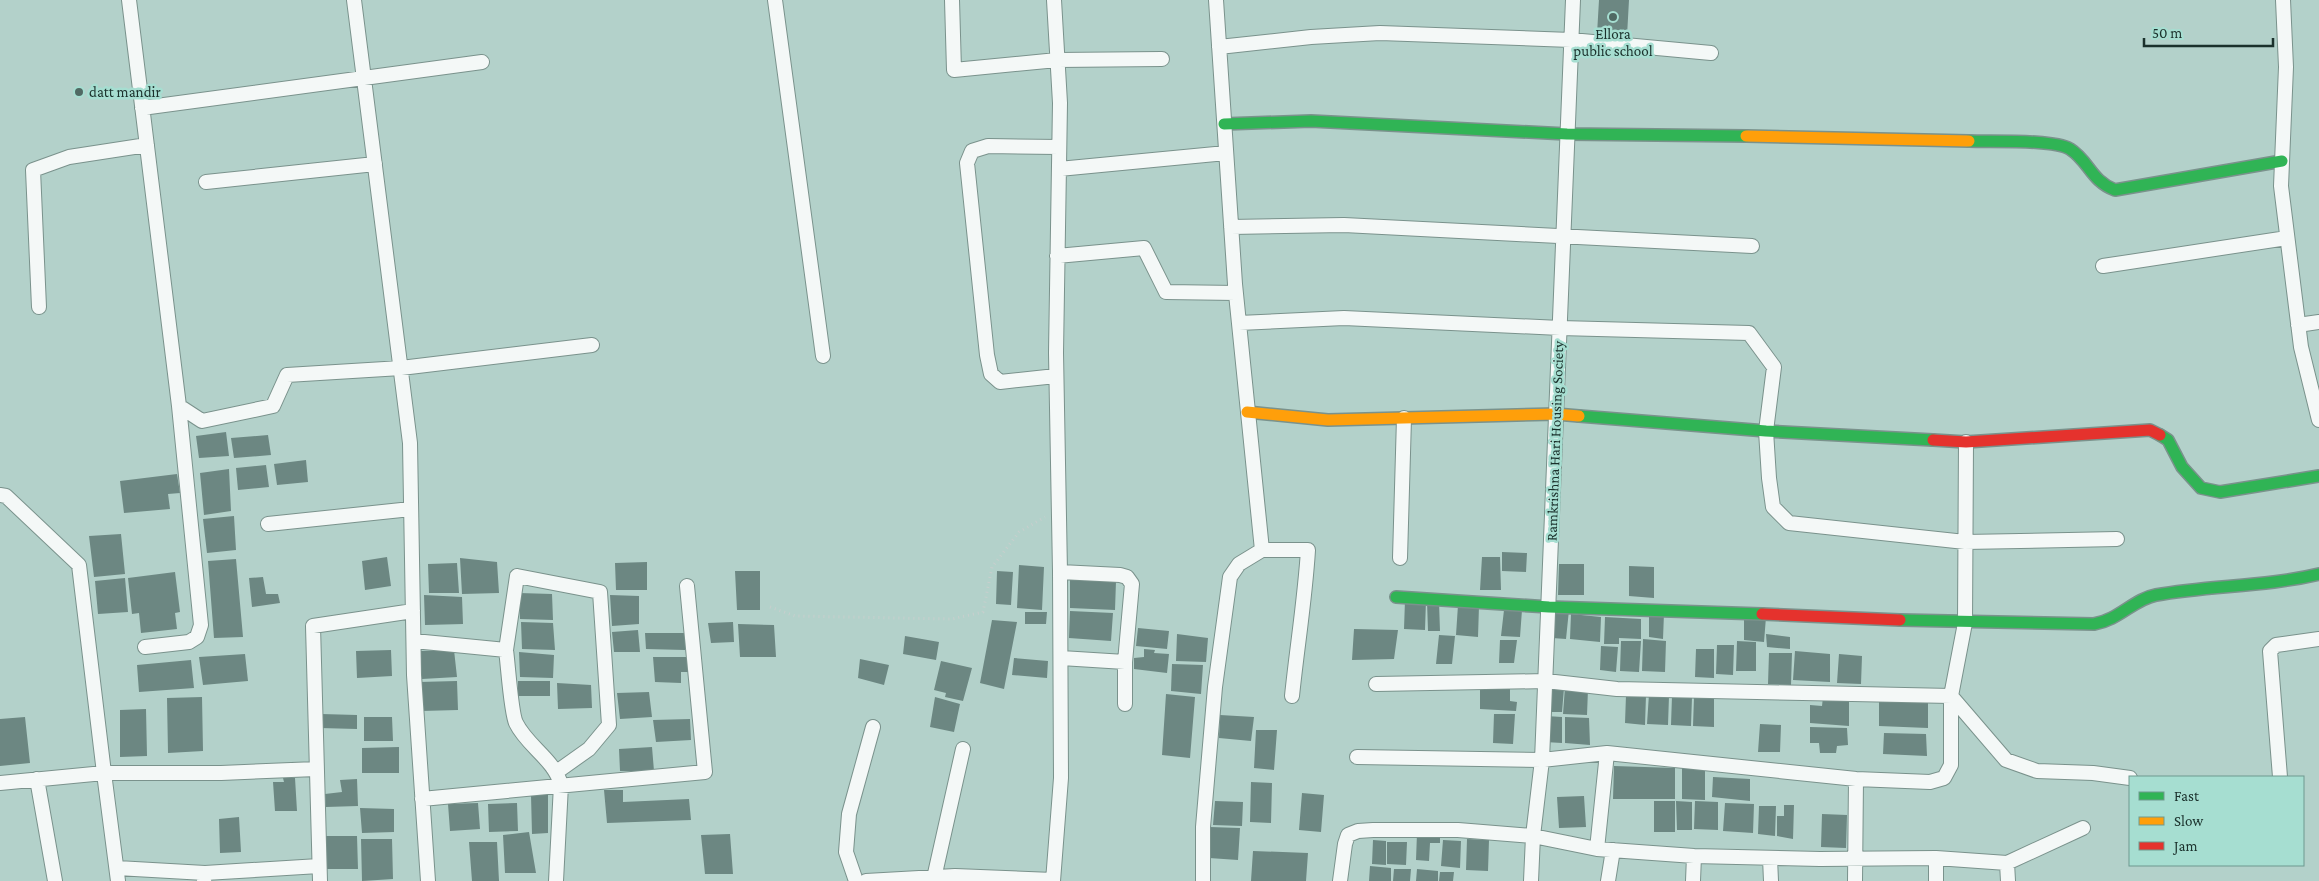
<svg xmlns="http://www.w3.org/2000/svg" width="2319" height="881" font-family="'Crimson Pro',serif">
<rect width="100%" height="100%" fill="#b3d1ca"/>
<!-- building -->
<path fill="#6c8782" d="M1599,0H1629L1627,36L1597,34Z
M226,432L229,456L199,458L196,436Z
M268,435L271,455L234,458L231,438Z
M306,460L308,482L277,485L274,464Z
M266,465L269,487L238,490L236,468Z
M229,469L231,511L204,515L200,473Z
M177,474L180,493L168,494L170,509L124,513L120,481Z
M234,516L236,550L207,553L203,519Z
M121,534L125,574L94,577L89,536Z
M1502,552L1527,553L1526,572L1502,571Z
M387,557L391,586L365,590L362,561Z
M1482,557H1500L1501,590H1480Z
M460,558L497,562L499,593L462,594Z
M236,559L243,637L214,638L208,561Z
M647,562V590H616L615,563Z
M457,563L459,593H429L428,564Z
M1559,564H1584V595H1558Z
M1019,565L1044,567L1042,610L1017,608Z
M1629,566L1654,567V598L1629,596Z
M735,571H760V610H737Z
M997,571L1013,572L1011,605L996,604Z
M175,572L180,612L175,613L177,629L141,633L139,613L132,614L128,578Z
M263,577L266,594H278L280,603L252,607L249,578Z
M125,578L128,612L98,614L95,581Z
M1070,579L1116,581L1115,610L1070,608Z
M519,593L552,594L553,620L520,619Z
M424,595L462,597L463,624L425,625Z
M610,595L639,596V624L612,626Z
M1405,600H1426L1425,630L1404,629Z
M1427,601L1439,602L1440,631H1428Z
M1458,605L1479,606L1478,637L1456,635Z
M1553,609L1569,610L1566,639L1552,638Z
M1504,610H1522L1520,637L1501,636Z
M1070,611L1113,613L1111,641L1069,638Z
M1025,612H1047L1046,624H1025Z
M1649,612L1664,613L1663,639L1649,637Z
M1571,614L1601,617L1600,642L1570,639Z
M1744,615L1766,617L1764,642L1744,640Z
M1605,617L1641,619V639L1619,638V644H1604Z
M992,620L1017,622L1004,689L980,683Z
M521,622L553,623L555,650L522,649Z
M733,622L734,642L711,643L708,623Z
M738,624L774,625L776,657H740Z
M1138,628L1169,631L1167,649L1136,646Z
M1354,629L1398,630L1394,659L1352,660Z
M638,630L640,652H614L612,632Z
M645,633H685V650L646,649Z
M1177,634L1208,638L1206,662L1176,661Z
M1766,634L1790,637V649L1767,647Z
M1439,635L1455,636L1452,664H1436Z
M905,636L939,642L936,660L903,654Z
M1643,639L1666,641L1665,672L1642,671Z
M1500,640H1517L1514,663H1499Z
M1621,641H1641L1639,672L1620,671Z
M1737,641L1756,642V671H1736Z
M1717,645H1734L1733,675L1716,674Z
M1601,646L1618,647L1616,672L1600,670Z
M1144,649L1155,650L1154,653L1169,654L1167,673L1134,669V658L1144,657Z
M1696,649H1714V678L1695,677Z
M391,650L392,676L357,678L356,651Z
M454,650L457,677L422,679L420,651Z
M1795,651L1830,654V682L1793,680Z
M519,652L554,655L553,678L520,677Z
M1769,653H1792L1791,685L1768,684Z
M245,654L248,681L203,685L199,657Z
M1839,654L1862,656L1861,684L1837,683Z
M653,657H687L689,672H681V683L655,682Z
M1014,658L1048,661L1047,678L1012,675Z
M860,659L889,665L884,685L858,678Z
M191,660L194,688L139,692L137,665Z
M941,661L972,668L963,701L945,697L946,693L934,690Z
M1172,664L1203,665L1201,694L1171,691Z
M457,681L458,710L421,711L419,682Z
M518,681H550V696H518Z
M557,683L591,685L592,708L558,709Z
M1565,687L1588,689L1587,715L1563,714Z
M1548,688H1564L1562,712H1546Z
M1480,689H1510V701L1517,702L1516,711L1480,709Z
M649,692L652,717L620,719L617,693Z
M1166,694L1195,697L1190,758L1162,755Z
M1649,694L1669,696L1668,725L1647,724Z
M1626,695H1646L1645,725L1625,723Z
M1672,696L1692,697L1691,726L1671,725Z
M202,697L203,751L168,753L167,698Z
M935,697L960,704L954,732L930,727Z
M1694,697L1714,698V727L1693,726Z
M1823,697L1849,699V726L1810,723V705L1822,706Z
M1879,700L1928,701V728L1879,726Z
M146,709L147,756L120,757V710Z
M321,714L357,715V729L320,728Z
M1494,714H1515L1513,744L1493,743Z
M1220,715L1254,717L1251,741L1219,738Z
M1546,716L1562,717V743L1545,742Z
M25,717L30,763L0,766V719Z
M364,717H392L393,741H364Z
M1565,717L1589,718L1590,745L1565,743Z
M690,719L691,740L656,742L653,720Z
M1760,724L1781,725L1780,752H1758Z
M1810,727L1847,728L1848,745L1837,746L1836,753H1820L1819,743H1810Z
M1256,730H1277L1274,770L1254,768Z
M1884,733L1926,734L1927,756L1883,754Z
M399,747V773H362V748Z
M652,747L654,771H620L619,749Z
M1614,766L1675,768V799H1613Z
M1682,768L1705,769V800L1682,799Z
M1713,777L1750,779V801L1712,797Z
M283,778H295L297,811H275L273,782H284Z
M357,779L358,806L326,807L325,794L342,792L340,780Z
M1251,782L1272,783L1271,823L1250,822Z
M604,790H623V802L689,799L691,820L607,823Z
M1302,793L1324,795L1321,832L1299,830Z
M548,794V833L532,834L531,795Z
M1584,796L1586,827L1559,828L1557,797Z
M1215,801L1243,802L1242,826L1213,825Z
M1654,801H1675V832H1654Z
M1676,801L1692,802V830H1677Z
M1695,801L1718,802V830L1694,829Z
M478,803L480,829L450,831L448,804Z
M517,803L518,831L489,832L488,804Z
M1725,803L1754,804L1753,833L1723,831Z
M1784,805H1794L1793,839L1777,836V816H1784Z
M1759,806H1776L1775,836L1758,834Z
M360,808L394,809V832L362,833Z
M1822,814L1847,815L1846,848L1821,847Z
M239,817L241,852L220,853L219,819Z
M1210,827L1240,828L1238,860L1209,858Z
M529,832L536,873H505L503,835Z
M1417,833H1440V843H1430L1429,861L1416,860Z
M730,834L733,874H705L701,835Z
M322,836H357L358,869H324Z
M361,839H392L393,879L362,881Z
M1467,839L1489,840L1488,871L1466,870Z
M1373,840L1386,841V865L1372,864Z
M1443,840L1461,841L1460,868L1441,866Z
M469,842H497L499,881H472Z
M1387,842H1407L1406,865L1387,864Z
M1253,851L1308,853L1306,881H1251Z
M1370,866L1391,868V881H1369Z
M1394,869H1411L1410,881H1393Z
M1417,869L1438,871V881H1416Z
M1440,872H1454L1453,881H1439Z"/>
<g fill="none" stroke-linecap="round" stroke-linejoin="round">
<!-- street casing -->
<g stroke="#7a928c" stroke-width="16">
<path id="street" d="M129,0L179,406L202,421L273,406L287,375L401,368L592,345
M354,0L410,443L414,675L428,881
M775,0L823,356
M952,0L954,70L1057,60L1162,59
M1216,0L1235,284L1262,550H1308C1305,599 1297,647 1292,696
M2283,0L2286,67L2281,186L2301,347L2319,420
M1219,47L1311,37L1380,33L1571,40L1711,53
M142,108L482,62
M1059,169L1226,153
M206,182L375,164
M1231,227L1344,225L1752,246
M1057,256L1144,248L1166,292L1236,293
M2103,266L2287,238
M39,307L33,170L69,157L147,145
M1239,323L1344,318L1560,328L1749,333L1774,367L1766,431L1769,478L1773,507L1789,523L1965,542L2117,539
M2298,325L2319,322
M1056,376L1000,382L991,374L987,355L967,163L972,151L988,146L1059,147
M0,495L6,496L79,565L104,773H221L316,769
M268,524L411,509
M1400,558L1404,418
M1060,572L1120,575L1127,577L1132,584L1125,662V704
M414,641L506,650C508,664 511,713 516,723C527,746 555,760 561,785L556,881
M145,647L189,642L197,637L201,625L179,406
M506,650L517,576L600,592L609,725L589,749L558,771
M1061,658L1125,662
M1376,684L1546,681L1617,689L1951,696L2006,760L2037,771L2093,773L2130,778
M1357,757L1542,760L1607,753L1856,779L1930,782L1944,778L1951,765V696L1965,623L1966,442
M2280,777L2270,651L2276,645L2319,639
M37,779L55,881
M0,783L104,773L118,881
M422,799L705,772L687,586
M1597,849L1607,753
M1770,858L1771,881
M1936,858V881
M2007,863L2008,881
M117,868L205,873
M934,878L963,749
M204,881L205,873L319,866
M320,881L313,626L413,611
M856,881L846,852L849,814L873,727
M866,881L955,876L1053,880
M1053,881L1061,778L1060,572L1056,353L1060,103L1054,0
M1203,881V827L1215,687L1230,577L1239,564L1262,550
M1340,881L1345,844L1348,835L1358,831L1373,830H1458L1533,836L1597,849L1694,856L1820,859L1936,858L2007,863L2083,828
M1531,881L1533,836L1542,760L1573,0
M1608,881L1613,850
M1693,881L1694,856
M1855,881L1856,779"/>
</g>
<!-- fast casing -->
<g stroke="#7a928c" stroke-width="14">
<path id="fast" d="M1224,124L1311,121L1567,134L1746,136
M1969,141C1991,142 2053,139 2070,149C2089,161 2091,181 2115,190L2282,161
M1579,416L1766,431L1933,440
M2160,435L2168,440L2182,467L2201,488L2220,492L2319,476
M1396,597L1549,607L1762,614
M1900,620L2094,624C2119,620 2134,599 2156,595C2210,585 2265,587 2319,574"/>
</g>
<!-- slow casing -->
<g stroke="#7a928c" stroke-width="14">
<path id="slow" d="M1746,136L1969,141
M1247,412L1328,420L1556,414L1579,416"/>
</g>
<!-- jam casing -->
<g stroke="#7a928c" stroke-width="14">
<path id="jam" d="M1933,440L1966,442L2150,430L2160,435
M1762,614L1900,620"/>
</g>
<!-- path -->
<path stroke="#c7cfcd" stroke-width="3" stroke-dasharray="1 4" stroke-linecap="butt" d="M770,607L795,616L952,619L983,612L992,567L1019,532L1045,517"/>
<!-- street -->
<use href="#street" stroke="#f4f8f7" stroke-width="14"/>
<!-- fast -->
<use href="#fast" stroke="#30b455" stroke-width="11"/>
<!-- slow -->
<use href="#slow" stroke="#ff9f0a" stroke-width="11"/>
<!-- jam -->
<use href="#jam" stroke="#e5322d" stroke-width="11"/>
</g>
<!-- markers -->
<g fill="#506963" stroke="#a6ded1" stroke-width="2">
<circle cx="1613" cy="17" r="5"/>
<circle cx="79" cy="92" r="5"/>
</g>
<g text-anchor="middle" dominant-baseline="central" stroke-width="5" stroke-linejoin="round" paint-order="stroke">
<!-- poi labels -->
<g font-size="15" fill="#1b312c" stroke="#a6ded1">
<text x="1613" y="34">Ellora<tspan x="1613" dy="17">public school</tspan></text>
<text x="89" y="92" text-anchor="start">datt mandir</text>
</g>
<!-- street labels -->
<g font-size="15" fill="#1b312c" stroke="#a6ded1">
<text transform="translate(1555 441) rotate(-88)">Ramkrishna Hari Housing Society</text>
</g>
</g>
<!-- legend -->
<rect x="2129" y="776" width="175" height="90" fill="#a6ded1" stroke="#6e998f"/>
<rect x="2139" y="792" width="25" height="8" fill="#30b455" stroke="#6e998f"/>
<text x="2174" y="801" font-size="15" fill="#1b312c">Fast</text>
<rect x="2139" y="817" width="25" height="8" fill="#ff9f0a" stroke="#6e998f"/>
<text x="2174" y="826" font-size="15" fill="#1b312c">Slow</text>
<rect x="2139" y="842" width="25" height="8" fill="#e5322d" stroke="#6e998f"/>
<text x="2174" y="851" font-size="15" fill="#1b312c">Jam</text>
<!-- scale -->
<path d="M2144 38v8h129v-8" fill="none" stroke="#1b312c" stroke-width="2.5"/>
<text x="2152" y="38" font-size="15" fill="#1b312c" stroke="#a6ded1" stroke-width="4" paint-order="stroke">50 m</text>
</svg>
